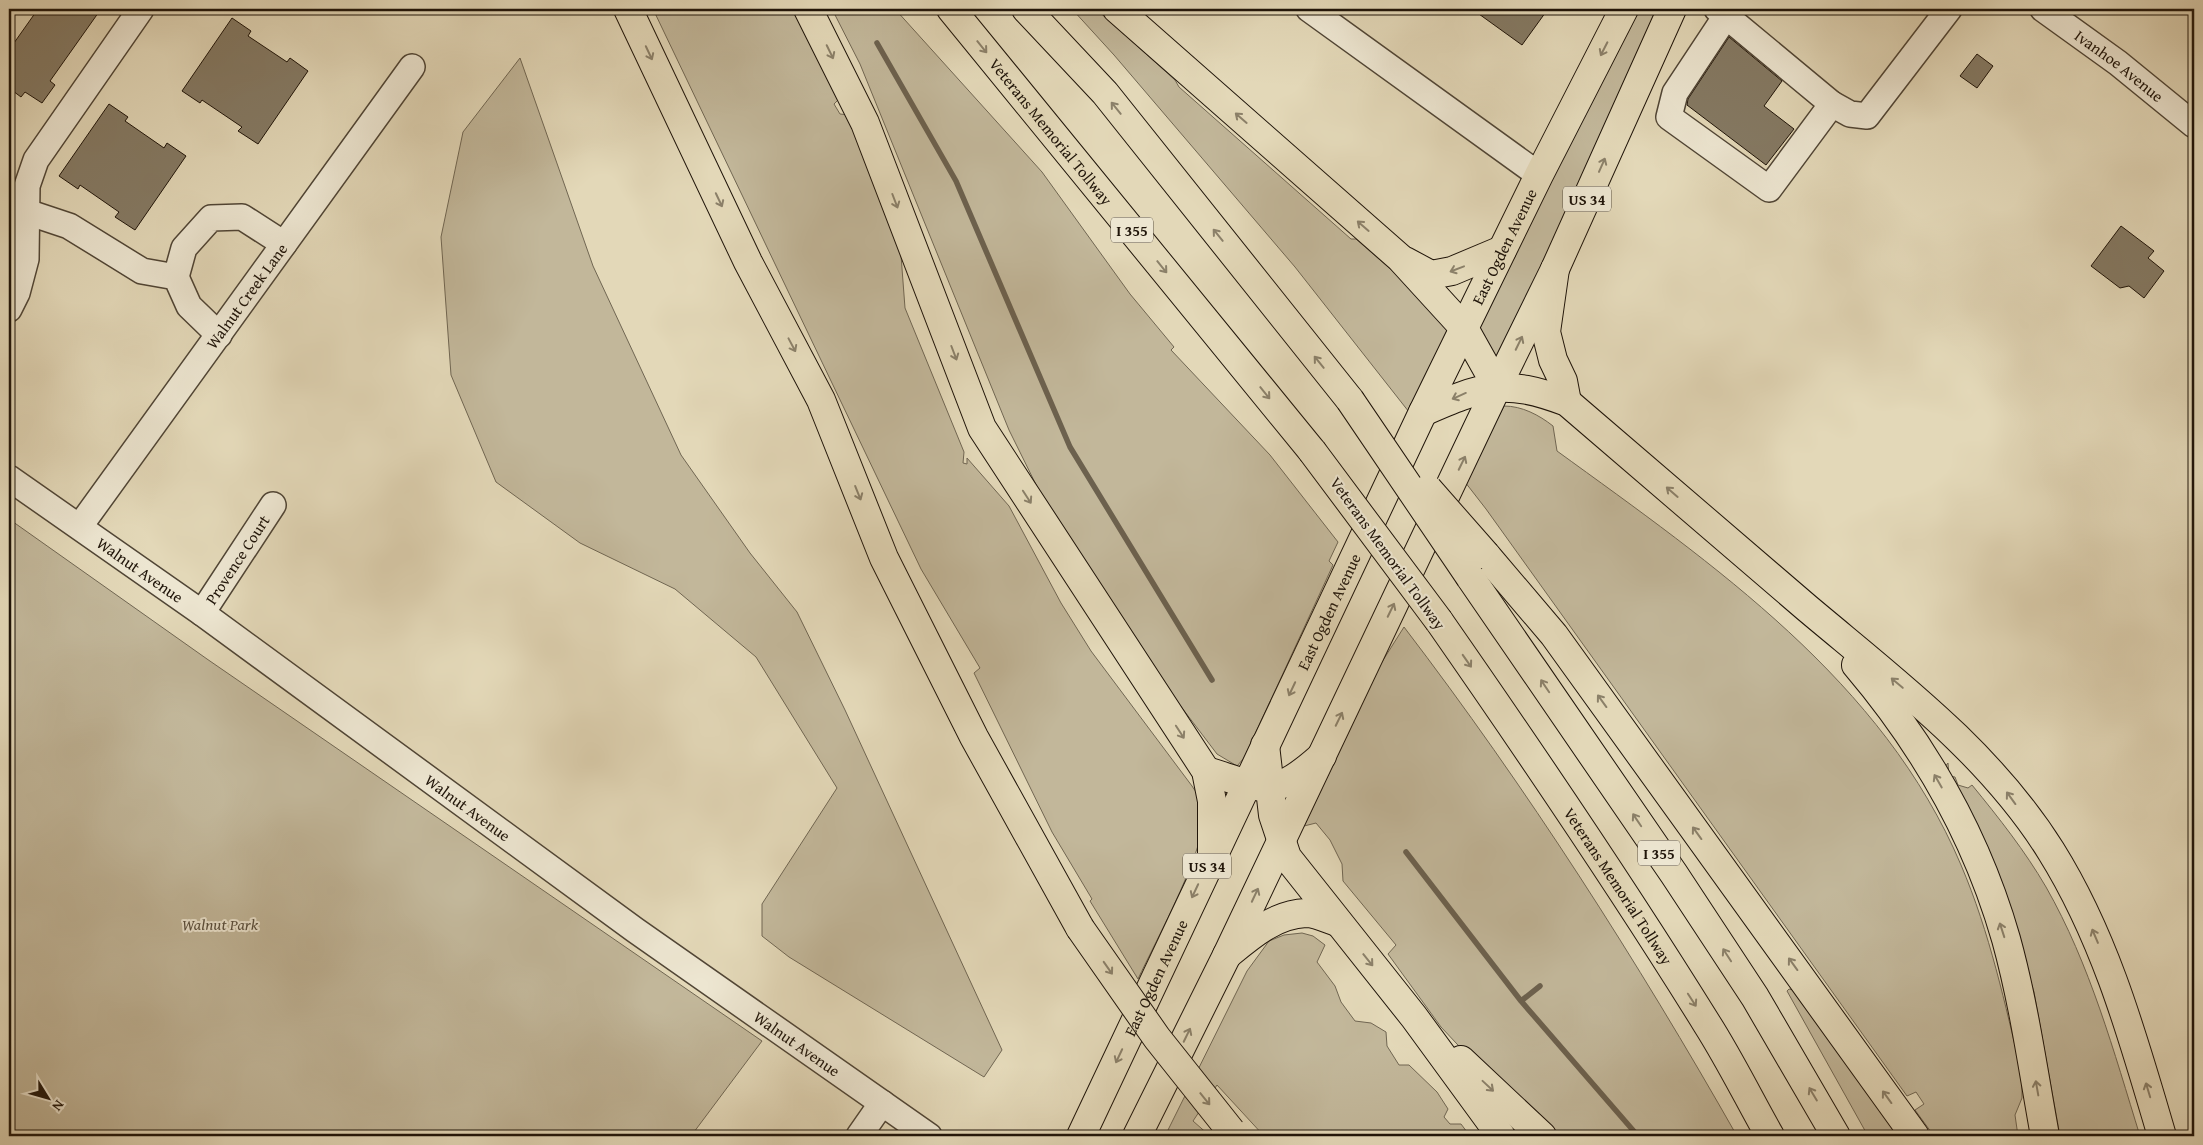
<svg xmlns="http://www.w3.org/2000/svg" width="2203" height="1145" font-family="'Gentium Book Plus',serif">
<rect width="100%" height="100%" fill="#e3d8b8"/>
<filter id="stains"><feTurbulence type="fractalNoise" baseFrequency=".004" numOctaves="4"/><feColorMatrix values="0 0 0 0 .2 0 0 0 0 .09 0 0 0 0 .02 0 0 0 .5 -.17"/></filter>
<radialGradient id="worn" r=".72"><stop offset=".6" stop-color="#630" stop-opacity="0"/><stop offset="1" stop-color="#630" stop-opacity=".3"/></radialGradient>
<!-- green -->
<path fill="#c2b79a" stroke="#706652" d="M653,9H794L841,97L834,104L840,114L849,115L900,242L905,308L964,452L963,463L967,464V458L1009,506L1061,603L1091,651L1192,786C1195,791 1202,799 1204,805C1212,839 1154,944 1138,979L1090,901L1092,899L1052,832L974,673L980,668L921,569Z
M832,9H895L1042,172L1130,294L1174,347L1171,350L1270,455L1338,542L1329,561L1333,565L1244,758L1237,766L1217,754L1179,704L1137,646L1052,517L1009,430L860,64Z
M1072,9H1096L1175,80L1179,87L1351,239H1356L1442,314L1449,327L1409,412L1295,267L1114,55Z
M1637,9H1658L1575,198L1494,368L1477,328Z
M520,58L593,266L681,455L750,553L797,612L845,710L1002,1050L984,1077L789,957L762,936V904L837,788L756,657L675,589L580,543L496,482L451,375L441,237L463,132Z
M1504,406C1522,406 1539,415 1553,426L1557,451C1714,565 1883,681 1961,865C1990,933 2005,1004 2022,1075V1098L2015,1115L2018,1136H1934L1915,1110L1924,1104L1916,1092L1907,1096L1486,509L1465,482Z
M9,519L207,659L762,1041L691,1136H9Z
M1404,627C1527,788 1637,960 1737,1136H1551L1505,1095L1441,1027L1388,954L1396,945L1343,881L1342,864L1330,840L1316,823L1304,826L1380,665Z
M1948,763L1949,776L1955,777L1958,785L1968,788L1972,785C1999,818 2025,851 2046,887C2090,964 2114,1052 2140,1136H2060L2034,992L2004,893L1943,769Z
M1302,933L1313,936L1325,945L1317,962L1335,986L1341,1002L1355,1021L1371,1023L1386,1032L1387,1046L1399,1065H1409L1437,1092L1448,1109L1444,1117L1450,1124H1461L1470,1136H1264L1217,1085L1193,1121L1210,1136H1165L1247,971L1269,941L1284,935Z
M1789,989L1793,990L1899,1136H1868L1787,991Z"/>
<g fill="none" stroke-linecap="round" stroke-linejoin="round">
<!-- stream -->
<path stroke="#6c614e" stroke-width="5.5" d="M877,43L956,181L1070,447L1212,680
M1406,852L1521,1001L1638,1136
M1521,1001L1540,986"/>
</g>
<!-- building -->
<path fill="#857a64" stroke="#1f1409" d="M38,9H101L50,81L55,85L42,103L25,92L21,97L9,88V50Z
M1472,9H1548L1522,45Z
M232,18L251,31L248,36L287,62L290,58L308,71L258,144L238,131L242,127L202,100L200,103L182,91Z
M1729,37L1782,81L1764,106L1794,129L1766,165L1687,105L1688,99Z
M1977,54L1993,66L1977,88L1960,76Z
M109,104L128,117L125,121L164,148L167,143L186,156L135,230L115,217L119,212L80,185L78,189L59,176Z
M2121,226L2154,251L2148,258L2164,271L2144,298L2129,286L2120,288L2091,266Z"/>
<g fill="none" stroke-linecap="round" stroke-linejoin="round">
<!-- minor casing -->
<g stroke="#504535" stroke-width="28">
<g id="minor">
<path d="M1309,9L1539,175"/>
<path d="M1717,9L1726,16L1832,104L1769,189L1669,117L1675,93L1726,16"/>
<path id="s1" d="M2043,9L2118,63L2194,125"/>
<path d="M1832,104L1850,114L1867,116L1949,9"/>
<path d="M27,212L69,226L142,271L176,277L189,306L219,335"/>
<path d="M176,277L184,248L211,218L242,217L284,244"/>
<path d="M9,309L17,293L26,259L27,186L36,160L141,9"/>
<path id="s2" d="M9,478L202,613L635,930L929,1136"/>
<path id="s3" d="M80,526L412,67"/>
<path id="s4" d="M202,613L273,505"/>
<path d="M859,1136L882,1103"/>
</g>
</g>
<!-- major casing -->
<g stroke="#1f1409" stroke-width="30">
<g id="major">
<path id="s5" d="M1081,1136L1423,412L1539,175L1624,9"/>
<path d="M1137,1136L1227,955L1497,387L1555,269L1672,9"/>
</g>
</g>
<!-- highway casing -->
<g stroke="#1f1409" stroke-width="30">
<g id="highway">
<path d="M628,9L748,262L821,400L884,558L974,737L1080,928"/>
<path d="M808,9L865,123L982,428L1206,771L1212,801V855"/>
<path id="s6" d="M951,9L1312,451"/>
<path d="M1026,9L1105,93L1350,400"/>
<path d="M1117,9L1400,258L1464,328L1497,387"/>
<path d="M1405,261L1431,275L1452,271L1502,250"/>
<path d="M1555,269L1546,332L1553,360L1563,381L1567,402"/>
<path d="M1423,412C1482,386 1504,378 1567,402C1647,471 1727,540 1807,608C1895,682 1990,753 2051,851C2106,939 2133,1038 2162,1136"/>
<path d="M1486,555L1554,635L1915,1136"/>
<path d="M1470,577L1674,874L1755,997L1836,1136"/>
<path id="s7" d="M1439,621C1531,753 1622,887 1707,1024C1730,1060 1749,1099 1770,1136"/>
<path d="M1856,665C1924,745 1977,838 2006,939C2024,1004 2033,1070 2045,1136"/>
<path d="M1265,745L1273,815L1287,857L1414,1017L1501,1136"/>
<path d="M1206,771C1265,788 1271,802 1322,756"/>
<path d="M1227,955C1250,936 1275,914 1306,913C1316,913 1328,919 1337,922"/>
<path d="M1461,1060L1542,1136"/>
</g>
</g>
<!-- minor -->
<use href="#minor" stroke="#ede6d1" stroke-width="25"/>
<!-- major -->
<use href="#major" stroke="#e3d8b8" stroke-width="28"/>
<!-- highway -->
<use href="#highway" stroke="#e3d8b8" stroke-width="28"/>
<!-- highway-bridge casing -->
<g stroke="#1f1409" stroke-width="30" stroke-linecap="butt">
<path id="highway-bridge" d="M1350,400L1470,577
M1312,451L1439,621
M1428,489L1486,555
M1080,928L1157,1038L1231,1131"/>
</g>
<!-- highway-bridge -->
<use href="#highway-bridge" stroke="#e3d8b8" stroke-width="28"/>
</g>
<!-- one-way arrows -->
<defs><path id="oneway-shaft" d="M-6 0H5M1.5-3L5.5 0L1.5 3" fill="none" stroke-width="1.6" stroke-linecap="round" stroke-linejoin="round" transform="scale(1.25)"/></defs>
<g stroke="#8b8069">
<use href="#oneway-shaft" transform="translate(982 47) rotate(51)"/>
<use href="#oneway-shaft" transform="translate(1604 49) rotate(117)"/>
<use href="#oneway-shaft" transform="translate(830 52) rotate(64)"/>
<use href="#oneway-shaft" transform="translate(649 53) rotate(65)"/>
<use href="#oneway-shaft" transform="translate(1116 108) rotate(-129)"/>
<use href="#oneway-shaft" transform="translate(1241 118) rotate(-139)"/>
<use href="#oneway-shaft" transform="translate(1602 165) rotate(-66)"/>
<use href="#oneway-shaft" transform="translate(719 200) rotate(65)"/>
<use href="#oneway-shaft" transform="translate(895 201) rotate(69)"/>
<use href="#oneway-shaft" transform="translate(1363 226) rotate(-139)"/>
<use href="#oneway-shaft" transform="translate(1218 235) rotate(-129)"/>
<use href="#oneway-shaft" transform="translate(1162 267) rotate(51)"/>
<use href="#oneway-shaft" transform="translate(1457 269) rotate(159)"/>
<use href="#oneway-shaft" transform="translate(1519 343) rotate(-64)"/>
<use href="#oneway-shaft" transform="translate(792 345) rotate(62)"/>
<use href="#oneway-shaft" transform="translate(954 353) rotate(69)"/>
<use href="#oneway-shaft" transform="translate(1319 362) rotate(-129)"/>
<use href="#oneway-shaft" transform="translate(1265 393) rotate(51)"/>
<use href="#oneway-shaft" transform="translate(1459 396) rotate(156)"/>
<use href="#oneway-shaft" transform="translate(1462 463) rotate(-64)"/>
<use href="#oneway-shaft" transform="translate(1672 492) rotate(-139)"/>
<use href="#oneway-shaft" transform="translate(858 493) rotate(68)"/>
<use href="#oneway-shaft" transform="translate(1027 497) rotate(57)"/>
<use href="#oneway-shaft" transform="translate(1391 610) rotate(-64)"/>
<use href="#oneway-shaft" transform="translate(1467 661) rotate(55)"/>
<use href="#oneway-shaft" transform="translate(1897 683) rotate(-140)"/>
<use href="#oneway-shaft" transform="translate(1545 686) rotate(-124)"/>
<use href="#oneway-shaft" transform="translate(1292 689) rotate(115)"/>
<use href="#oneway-shaft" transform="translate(1602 701) rotate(-126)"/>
<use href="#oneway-shaft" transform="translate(1339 719) rotate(-64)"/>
<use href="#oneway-shaft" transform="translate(1180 732) rotate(57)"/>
<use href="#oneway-shaft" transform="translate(1938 781) rotate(-120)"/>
<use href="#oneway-shaft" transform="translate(2011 798) rotate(-126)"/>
<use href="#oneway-shaft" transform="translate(1637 820) rotate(-124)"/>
<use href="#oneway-shaft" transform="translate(1697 833) rotate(-126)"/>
<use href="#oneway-shaft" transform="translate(1195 891) rotate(115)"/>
<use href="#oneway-shaft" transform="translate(1255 895) rotate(-65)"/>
<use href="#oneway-shaft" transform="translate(2002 930) rotate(-108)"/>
<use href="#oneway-shaft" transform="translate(2095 936) rotate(-113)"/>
<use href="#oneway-shaft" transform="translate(1727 955) rotate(-123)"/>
<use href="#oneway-shaft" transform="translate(1368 960) rotate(51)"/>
<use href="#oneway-shaft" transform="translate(1793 964) rotate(-126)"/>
<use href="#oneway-shaft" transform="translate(1108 968) rotate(55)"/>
<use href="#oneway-shaft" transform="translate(1692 1000) rotate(57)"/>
<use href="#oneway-shaft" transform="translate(1187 1035) rotate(-64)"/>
<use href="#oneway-shaft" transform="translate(1119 1056) rotate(115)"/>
<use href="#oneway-shaft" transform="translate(1488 1086) rotate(43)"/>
<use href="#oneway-shaft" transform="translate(2037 1088) rotate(-100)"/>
<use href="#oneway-shaft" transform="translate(2148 1090) rotate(-107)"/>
<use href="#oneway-shaft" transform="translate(1813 1094) rotate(-121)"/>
<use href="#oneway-shaft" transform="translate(1887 1097) rotate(-126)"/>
<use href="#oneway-shaft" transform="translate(1205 1099) rotate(51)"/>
</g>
<g text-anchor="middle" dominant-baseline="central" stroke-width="4" stroke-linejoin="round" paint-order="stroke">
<!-- shield labels -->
<g fill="#ede6d1" stroke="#5d5345" stroke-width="1">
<rect x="1563" y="186.5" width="48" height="25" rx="4"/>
<rect x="1111" y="217.5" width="42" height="25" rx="4"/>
<rect x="1638" y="840.5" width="42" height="25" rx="4"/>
<rect x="1183" y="853.5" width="48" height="25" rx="4"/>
</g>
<g font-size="15" font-weight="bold" fill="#1f1409">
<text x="1587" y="199">US 34</text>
<text x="1132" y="230">I 355</text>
<text x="1659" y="853">I 355</text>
<text x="1207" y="866">US 34</text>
</g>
<!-- street labels -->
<g font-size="16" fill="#1f1409" stroke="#ede6d1">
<text stroke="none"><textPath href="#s1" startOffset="95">Ivanhoe Avenue</textPath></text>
<text stroke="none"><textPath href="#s6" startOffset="158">Veterans Memorial Tollway</textPath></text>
<text stroke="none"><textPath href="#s5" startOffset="985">East Ogden Avenue</textPath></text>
<text stroke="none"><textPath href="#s3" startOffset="284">Walnut Creek Lane</textPath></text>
<text transform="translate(1388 553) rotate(54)">Veterans Memorial Tollway</text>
<text stroke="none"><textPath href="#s4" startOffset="64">Provence Court</textPath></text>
<text stroke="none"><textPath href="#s2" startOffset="160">Walnut Avenue</textPath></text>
<text stroke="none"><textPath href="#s5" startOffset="580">East Ogden Avenue</textPath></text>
<text stroke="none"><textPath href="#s2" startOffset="565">Walnut Avenue</textPath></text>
<text stroke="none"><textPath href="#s7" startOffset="320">Veterans Memorial Tollway</textPath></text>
<text stroke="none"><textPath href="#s5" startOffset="175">East Ogden Avenue</textPath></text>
<text stroke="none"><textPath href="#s2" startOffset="970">Walnut Avenue</textPath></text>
</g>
<!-- park labels -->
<g font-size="16" font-style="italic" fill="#584d3c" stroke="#ede6d1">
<text x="220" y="924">Walnut Park</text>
</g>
</g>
<!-- margin -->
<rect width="2203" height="1145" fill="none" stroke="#e3d8b8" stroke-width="30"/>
<rect x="10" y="10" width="2183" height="1125" fill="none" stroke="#1f1409" stroke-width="2.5"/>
<rect x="15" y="15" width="2173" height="1115" fill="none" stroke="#1f1409"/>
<!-- north arrow -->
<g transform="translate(48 1098) rotate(127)" stroke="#ede6d1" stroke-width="4" paint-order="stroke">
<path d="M0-4L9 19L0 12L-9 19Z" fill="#1f1409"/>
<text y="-8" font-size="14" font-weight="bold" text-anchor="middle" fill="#1f1409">N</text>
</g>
<rect width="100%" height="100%" filter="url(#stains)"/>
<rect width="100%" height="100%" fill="url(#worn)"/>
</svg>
